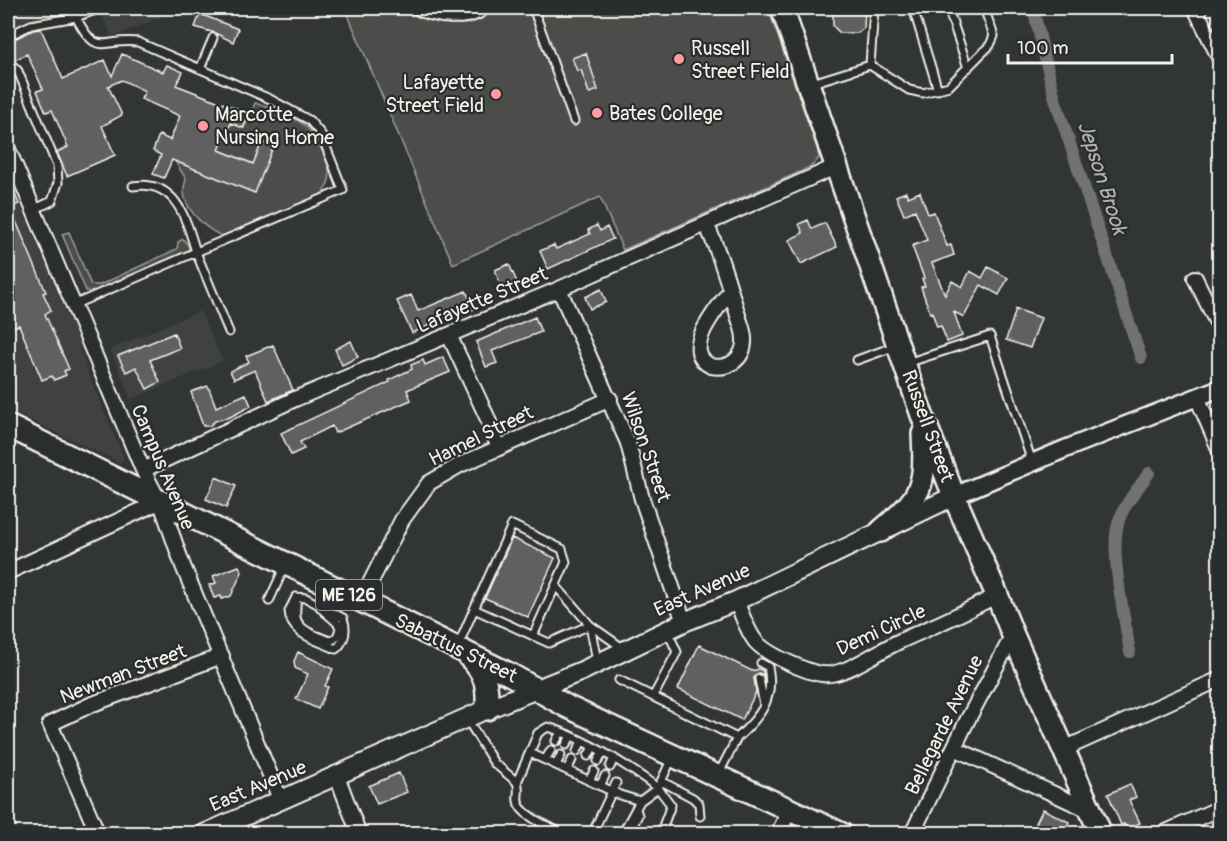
<svg xmlns="http://www.w3.org/2000/svg" width="1227" height="841" font-family="Pangolin,sans-serif">
<rect width="100%" height="100%" fill="#323535"/>
<filter id="ink" filterUnits="userSpaceOnUse"><feTurbulence type="fractalNoise" baseFrequency=".0167" numOctaves="2"/><feDisplacementMap in="SourceGraphic" scale="12" xChannelSelector="R" yChannelSelector="G"/><feConvolveMatrix kernelMatrix="1 2 1 2 8 2 1 2 1" color-interpolation-filters="sRGB"/></filter>
<g filter="url(#ink)">
<!-- built -->
<path fill="#404242" d="M8,8H74L8,35Z
M99,8H183L112,37Z
M8,176L75,333L89,376L123,456L124,459L120,463L8,409Z
M200,311L223,361L131,399L110,349Z"/>
<!-- green -->
<path fill="#4b4d4c" stroke="#a09f9a" stroke-width="1.5" d="M345,8H768L817,148L819,158L813,165L802,171L623,250L600,197L453,264Z
M255,103C271,108 287,114 302,123C314,133 333,164 329,180C327,187 324,192 320,196L225,237C209,232 186,212 184,193C183,189 185,183 186,179L175,161L255,193L265,168L219,150L231,123L244,128Z
M69,232L91,285H100L177,249L178,242L183,239L188,245L189,249L184,255L92,293L86,291L62,234Z"/>
<g fill="none" stroke-linecap="round" stroke-linejoin="round">
<!-- canal -->
<path stroke="#727370" stroke-width="12" d="M1033,8L1055,99L1141,358
M1130,652C1125,619 1111,559 1117,528C1121,507 1137,490 1149,473"/>
</g>
<!-- building -->
<path fill="#5f605f" stroke="#f4f1e8" stroke-width="1.5" d="M833,8H865L864,28L858,33H840L833,26Z
M200,14L238,29L233,42L215,33L195,27Z
M41,29L63,79L105,60L112,76L122,54L163,72L167,65L183,72L176,85L250,114L243,128L231,123L219,150L253,164L262,142L273,147L255,193L172,160L164,178L153,174L161,155L153,151L159,135L170,140L180,116L141,99L145,91L122,80L108,86L122,115L102,126L115,155L67,176L57,152L68,147L52,110L46,112L37,91L43,89L27,54L14,60L8,44V42L33,30Z
M586,53L598,90L589,93L581,70L577,71L572,58Z
M8,177L19,204L10,207L46,292L43,293L51,310L45,314L69,369L64,371L66,375L54,380L52,376L42,380L19,325L14,327L8,324Z
M906,192L908,197L920,192L928,214L934,212L947,246L951,245L954,255L932,263L945,295L952,281L962,287L970,271L982,278L988,267L1008,278L999,295L981,285L964,317L954,312L962,336L947,342L941,326L937,327L932,312L930,313L921,287L925,286L922,279L924,278L912,246L927,240L915,210L904,215L896,196Z
M808,220L812,229L825,223L837,247L801,264L789,240L803,233L799,224Z
M597,225L600,231L607,227L613,239L548,269L540,251L554,245L556,249L590,234L588,230Z
M509,264L519,287L504,294L495,270Z
M601,289L606,302L590,309L585,297Z
M466,291L474,309L461,315L460,312L412,333L397,301L411,295L418,311Z
M1016,309L1041,318L1030,348L1006,340Z
M535,317L541,332L492,351L497,363L486,367L476,342Z
M174,333L180,348L150,360L160,382L147,389L136,367L126,372L118,356Z
M351,341L358,357L342,365L335,349Z
M273,345L293,390L268,401L255,370L234,379L230,371L249,362L246,356Z
M443,357L450,372L407,390L411,400L335,433L332,426L300,442L304,449L291,455L281,433L390,382L389,380L412,369L411,365L423,360L425,365Z
M208,386L216,407L246,394L251,406L230,417L215,421L209,426H203L191,392Z
M216,477L236,486L226,508L206,499Z
M512,538L555,558L528,617L485,598Z
M239,566L242,572L231,596L222,599L221,596L214,598L209,585L216,583L213,576Z
M699,645L752,671L759,669L762,670L764,676L759,673L754,677L756,692L742,720L678,689Z
M298,652L333,669L325,686L328,687L318,709L296,699L308,674L295,668L294,661Z
M399,773L407,792L377,804L369,786Z
M1130,784L1136,797L1129,800L1140,823L1127,829L1124,824L1121,825L1108,794Z
M1043,809L1069,822L1063,834H1058L1036,823Z"/>
<g fill="none" stroke-linecap="round" stroke-linejoin="round">
<!-- service casing -->
<g stroke="#f4f1e8" stroke-width="11">
<path id="service" d="M411,8C432,20 470,26 488,8
M533,8L574,121
M913,8L938,90
M948,8L968,68
M76,17C98,59 101,38 138,42L270,99L309,120L321,134L343,190L196,252C186,219 176,179 133,186
M8,36L31,25L76,17L101,8
M8,61L18,71L57,166L58,183L52,201L33,210
M870,65L874,8
M200,69L213,38
M809,84L870,65L909,90L923,93L949,86L990,45L994,36L984,8
M73,305L196,252L229,332
M857,360L896,346
M907,363L990,336L1032,462
M556,586L590,625L624,649
M296,597L306,598L343,618C347,630 346,640 336,649C317,640 290,635 289,611Z
M296,597C297,604 295,611 296,617C298,631 318,636 330,641C337,639 339,634 340,627C335,618 326,615 320,607
M269,601L285,566
M474,609L512,525L562,549L566,562L533,636
M590,625L597,661
M458,646L474,609L549,643L590,625
M759,679L764,705
M619,680L737,738L719,773
M653,697L677,652L668,632
M467,719L494,763L517,782L538,733L548,727C588,740 624,763 658,788L672,758
M737,738C760,717 775,699 768,667L761,663
M556,741L561,732
M566,745L571,736
M577,751L582,741
M530,753L620,795L640,801L658,788L671,805L660,834
M588,756L593,747
M545,760L551,750
M598,761L603,752
M556,765L561,755
M610,767L614,758
M567,770L572,760
M589,781L594,771
M661,781L693,798L699,804L700,816
M517,782C520,790 517,794 518,801C519,815 552,828 564,834
M600,786L605,776
M592,834L616,783
M622,834L640,801
M629,834L638,815L636,809"/>
</g>
<!-- minor casing -->
<g stroke="#f4f1e8" stroke-width="18">
<path id="minor" d="M1195,8L1220,59
M8,149L143,470L163,509L183,566L281,801
M706,224C719,251 728,282 737,312C739,320 744,330 744,339C745,358 729,370 711,366C679,351 718,308 730,291
M1195,278L1220,329
M559,289L628,443L642,499L684,622
M449,335L487,417L499,448
M1197,397L1220,451
M143,470L295,399L559,289L837,166
M8,572L159,502
M361,601L402,520L429,483L460,465L610,399
M736,601C742,614 747,631 756,642C768,655 814,677 831,674C853,670 877,652 898,642C931,627 965,613 997,595
M954,748L1091,811
M1064,749L1220,679
M337,776L359,834
M98,834L50,724L90,705L222,656
M778,834L790,809
M912,834L967,721L1013,635
M1162,834L1220,808"/>
</g>
<!-- tertiary casing -->
<g stroke="#f4f1e8" stroke-width="21">
<path id="tertiary" d="M954,496L1065,449L1220,388"/>
</g>
<!-- secondary casing -->
<g stroke="#f4f1e8" stroke-width="22">
<path id="secondary" d="M204,834L487,709L582,671L684,622L736,601L954,496"/>
</g>
<!-- primary casing -->
<g stroke="#f4f1e8" stroke-width="26">
<path id="primary" d="M782,8L922,415L954,496L997,595L1013,635L1101,834
M8,426L511,675L568,707L842,834
M881,531C922,496 926,488 923,434
M469,657C486,673 488,687 487,709"/>
</g>
<!-- service -->
<use href="#service" stroke="#2a2d2e" stroke-width="7"/>
<!-- minor -->
<use href="#minor" stroke="#2a2d2e" stroke-width="14"/>
<!-- tertiary -->
<use href="#tertiary" stroke="#2a2d2e" stroke-width="16"/>
<!-- secondary -->
<use href="#secondary" stroke="#2a2d2e" stroke-width="18"/>
<!-- primary -->
<use href="#primary" stroke="#2a2d2e" stroke-width="21"/>
</g>
</g>
<!-- markers -->
<g fill="#ff9aa2" stroke="#2a2d2e" stroke-width="2">
<circle cx="679" cy="59" r="6"/>
<circle cx="496" cy="94" r="6"/>
<circle cx="597" cy="113" r="6"/>
<circle cx="203" cy="126" r="6"/>
</g>
<g text-anchor="middle" dominant-baseline="central" stroke-width="4.5" stroke-linejoin="round" paint-order="stroke">
<!-- shield labels -->
<rect fill="#2a2d2e" stroke="#b7b6b0" stroke-width="1.5" x="316" y="580" width="66" height="30" rx="4.5"/>
<g font-size="18" font-weight="bold" fill="#f4f1e8">
<text x="349" y="595">ME 126</text>
</g>
<!-- poi labels -->
<g font-size="20" fill="#f4f1e8" stroke="#2a2d2e" text-anchor="start">
<text x="691" y="48">Russell<tspan x="691" dy="23">Street Field</tspan></text>
<text x="484" y="82" text-anchor="end">Lafayette<tspan x="484" dy="23">Street Field</tspan></text>
<text x="609" y="113">Bates College</text>
<text x="215" y="114">Marcotte<tspan x="215" dy="23">Nursing Home</tspan></text>
</g>
<!-- street labels -->
<g font-size="20" fill="#f4f1e8" stroke="#2a2d2e">
<text transform="translate(482 300) rotate(-23)">Lafayette Street</text>
<text transform="translate(928 426) rotate(70)">Russell Street</text>
<text transform="translate(481 436) rotate(-26)">Hamel Street</text>
<text transform="translate(646 447) rotate(71)">Wilson Street</text>
<text transform="translate(163 467) rotate(67)">Campus Avenue</text>
<text transform="translate(702 590) rotate(-24)">East Avenue</text>
<text transform="translate(881 630) rotate(-25)">Demi Circle</text>
<text transform="translate(456 648) rotate(26)">Sabattus Street</text>
<text transform="translate(123 674) rotate(-21)">Newman Street</text>
<text transform="translate(944 725) rotate(-64)">Bellegarde Avenue</text>
<text transform="translate(258 786) rotate(-23)">East Avenue</text>
</g>
<!-- water labels -->
<g font-size="21" font-style="italic" fill="#b3b2ac" stroke="#2a2d2e">
<text transform="translate(1102 178) rotate(72)">Jepson Brook</text>
</g>
</g>
<!-- margin -->
<rect width="1227" height="841" fill="none" stroke="#2a2d2e" stroke-width="30"/>
<rect x="15" y="15" width="1197" height="811" fill="none" stroke="#f4f1e8" stroke-width="2" filter="url(#ink)"/>
<!-- scale -->
<path d="M1008 54v9h164v-9" fill="none" stroke="#f4f1e8" stroke-width="3"/>
<text x="1017" y="54" font-size="18" fill="#f4f1e8" stroke="#2a2d2e" stroke-width="4.5" paint-order="stroke">100 m</text>
</svg>
